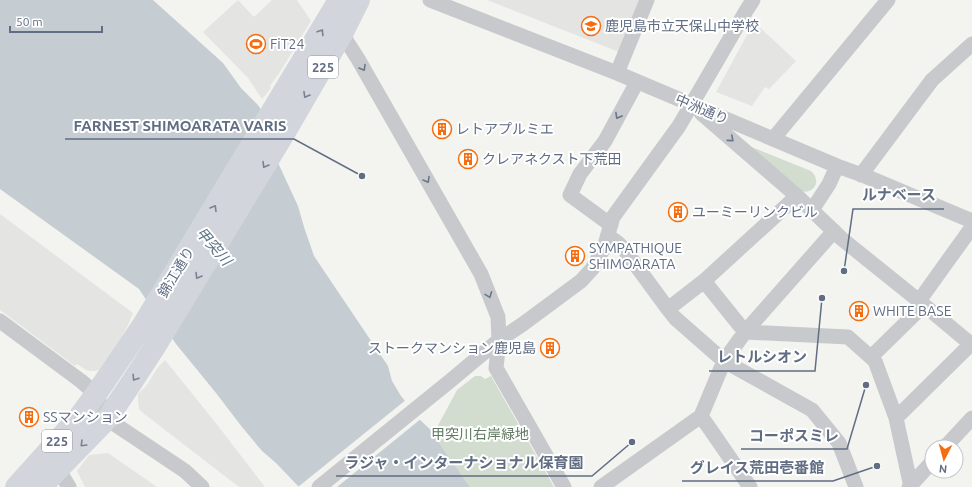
<svg xmlns="http://www.w3.org/2000/svg" width="972" height="487" font-family="Ubuntu,'Noto Sans JP',sans-serif">
<rect width="100%" height="100%" fill="#f3f4ef"/>
<!-- built -->
<path fill="#e4e4e3" d="M238,0L254,17L272,0H297L311,21L280,72L270,86L271,88L262,99L248,78L203,32Z
M487,0H640L619,52Z
M754,22L796,61L769,89L765,87L752,106L716,92Z
M0,214L133,313L128,325L121,338L99,370L95,371H90L86,370L77,364L75,366L0,310Z
M165,360L215,422L265,487H239L143,413L139,409L138,402V394L146,386L158,367Z
M108,453L157,487H85L77,471L89,455Z"/>
<!-- green -->
<path fill="#d2dccf" d="M749,146L811,171C822,181 814,195 800,191Z
M475,376H481L485,379L491,376L554,487H470L435,437L434,433L457,390Z"/>
<!-- water -->
<path fill="#c5cdd3" d="M0,0H153L223,63L241,88L257,104L260,108L279,165L298,206L304,227L314,256L388,366L392,381L401,396L419,419L434,433L435,437L470,487H299L276,463L262,451L242,427L216,393L176,344L139,289L0,189Z"/>
<!-- pier -->
<path fill="#f3f4ef" d="M407,399L422,418L337,487H298Z"/>
<g fill="none" stroke-linecap="round" stroke-linejoin="round">
<!-- minor -->
<path stroke="#c7c9cd" stroke-width="15" d="M430,0L617,73L837,166L865,176L972,221
M342,34L358,59L481,274L498,317L499,340L496,368L564,487
M617,73L647,0
M701,113L797,196L842,239L924,305L972,345
M773,139L888,0
M861,175L932,80L972,44
M812,210L829,184L837,166
M611,225L570,195L580,174L605,141L637,82
M608,236L618,243L624,249L668,309L675,318L724,361L812,410L839,443L856,487
M704,281L745,332L848,337L875,361L896,418L911,487
M919,301L972,227
M668,309L704,281L797,196
M0,321L81,381L96,394L107,419L185,471L202,487
M871,357L924,305
M701,416L750,487
M896,418L971,344
M945,447L972,418
M58,469L69,487
M319,487L450,381L499,340L523,324L581,281L592,269L604,248L613,217L679,126L746,11L753,0
M601,487L701,416L724,361L745,332L834,231
M909,487L932,462"/>
<!-- highway -->
<path stroke="#d2d6dc" stroke-width="22" d="M16,487L79,417L96,394L143,325L339,0
M41,487L107,419L132,382L156,345L285,132L342,34L359,0"/>
</g>
<!-- one-way arrows -->
<defs><path id="oneway-chevron" d="M-2-3.5L2.5 0L-2 3.5" fill="none" stroke-width="1.6" stroke-linecap="round" stroke-linejoin="round"/></defs>
<g stroke="#778295">
<use href="#oneway-chevron" transform="translate(321 32) rotate(-58)"/>
<use href="#oneway-chevron" transform="translate(306 95) rotate(120)"/>
<use href="#oneway-chevron" transform="translate(265 165) rotate(121)"/>
<use href="#oneway-chevron" transform="translate(214 208) rotate(-59)"/>
<use href="#oneway-chevron" transform="translate(198 276) rotate(121)"/>
<use href="#oneway-chevron" transform="translate(135 378) rotate(123)"/>
<use href="#oneway-chevron" transform="translate(83 444) rotate(135)"/>
</g>
<g stroke="#6a768a">
<use href="#oneway-chevron" transform="translate(363 68) rotate(60)"/>
<use href="#oneway-chevron" transform="translate(618 116) rotate(119)"/>
<use href="#oneway-chevron" transform="translate(731 139) rotate(41)"/>
<use href="#oneway-chevron" transform="translate(427 180) rotate(60)"/>
<use href="#oneway-chevron" transform="translate(489 295) rotate(69)"/>
</g>
<!-- icons -->
<defs>
<g id="school-ring" transform="scale(1)"><circle r="9.5" fill="#fff" stroke="#f56d0e" stroke-width="1.5"/><path d="M0-5L7-2L0 1L-7-2ZM-4 1L0 2.5L4 1V4Q0 6-4 4Z" fill="#f56d0e"/></g>
<g id="stadium-ring" transform="scale(1)"><circle r="9.5" fill="#fff" stroke="#f56d0e" stroke-width="1.5"/><path d="M0-5a6.5 5 0 1 0 0 10a6.5 5 0 1 0 0-10ZM-3.5-1.8h7v3.6h-7Z" fill="#f56d0e"/></g>
<g id="building-ring" transform="scale(1)"><circle r="9.5" fill="#fff" stroke="#f56d0e" stroke-width="1.5"/><path d="M-4-6H4V6H1V3H-1V6H-4ZM-2.5-4.3h1.7v1.8h-1.7ZM.8-4.3h1.7v1.8H.8ZM-2.5-1h1.7V.8h-1.7ZM.8-1h1.7V.8H.8Z" fill="#f56d0e"/></g>
</defs>
<g fill-rule="evenodd">
<use href="#school-ring" x="591" y="26"/>
<use href="#stadium-ring" x="256" y="44"/>
<use href="#building-ring" x="442" y="129"/>
<use href="#building-ring" x="468" y="159"/>
<use href="#building-ring" x="678" y="212"/>
<use href="#building-ring" x="575" y="256"/>
<use href="#building-ring" x="859" y="311"/>
<use href="#building-ring" x="550" y="348"/>
<use href="#building-ring" x="29" y="417"/>
</g>
<g text-anchor="middle" dominant-baseline="central" stroke-width="4" stroke-linejoin="round" paint-order="stroke">
<!-- shield labels -->
<g fill="#fff" stroke="#9099a8" stroke-width="1">
<rect x="308" y="56" width="30" height="22" rx="3"/>
<rect x="42" y="430" width="30" height="22" rx="3"/>
</g>
<g font-size="13" font-weight="bold" fill="#606d83">
<text x="323" y="67">225</text>
<text x="57" y="441">225</text>
</g>
<!-- poi labels -->
<g font-size="14" fill="#606d83" stroke="#fff" text-anchor="start">
<text x="605" y="26">鹿児島市立天保山中学校</text>
<text x="270" y="44">FiT24</text>
<text x="456" y="129">レトアプルミエ</text>
<text x="482" y="159">クレアネクスト下荒田</text>
<text x="692" y="212">ユーミーリンクビル</text>
<text x="589" y="248">SYMPATHIQUE<tspan x="589" dy="16">SHIMOARATA</tspan></text>
<text x="873" y="311">WHITE BASE</text>
<text x="536" y="348" text-anchor="end">ストークマンション鹿児島</text>
<text x="43" y="417">SSマンション</text>
</g>
<!-- street labels -->
<g font-size="14" fill="#606d83" stroke="#fff">
<text transform="translate(702 109) rotate(23)">中洲通り</text>
<text transform="translate(176 272) rotate(-59)">錦江通り</text>
</g>
<!-- park labels -->
<g font-size="14" fill="#607a5f" stroke="#fff">
<text x="480" y="434">甲突川右岸緑地</text>
</g>
<!-- water labels -->
<g font-size="15" font-style="italic" fill="#5f7689" stroke="#fff">
<text transform="translate(214 246) rotate(49)">甲突川</text>
</g>
</g>
<!-- callouts -->
<path fill="none" stroke="#606d83" stroke-width="1.5" d="M362 176L294 139H65M844 271L853 209H944M822 298L815 371H709M866 385L847 449H741M632 442L592 476H336M877 466L833 481H682"/>
<g fill="#606d83" stroke="#fff" stroke-width="1.5">
<circle cx="362" cy="176" r="4"/>
<circle cx="844" cy="271" r="4"/>
<circle cx="822" cy="298" r="4"/>
<circle cx="866" cy="385" r="4"/>
<circle cx="632" cy="442" r="4"/>
<circle cx="877" cy="466" r="4"/>
</g>
<g font-size="15" text-anchor="middle" font-weight="bold" fill="#606d83" stroke="#fff" stroke-width="4" stroke-linejoin="round" paint-order="stroke">
<text x="180" y="131">FARNEST SHIMOARATA VARIS</text>
<text x="899" y="200">ルナベース</text>
<text x="762" y="362">レトルシオン</text>
<text x="794" y="441">コーポスミレ</text>
<text x="464" y="468">ラジャ・インターナショナル保育園</text>
<text x="757" y="473">グレイス荒田壱番館</text>
</g>
<!-- north arrow -->
<g transform="translate(944 459) rotate(186)"><circle r="19" fill="#ffffff" stroke="#bfc5cd"/>
<path d="M0-3L7 15L0 10L-7 15Z" fill="#f56d0e"/>
<text y="-6" font-size="11" font-weight="bold" text-anchor="middle" fill="#606d83">N</text>
</g>
<!-- scale -->
<path d="M10 26v6h92v-6" fill="none" stroke="#606d83" stroke-width="2"/>
<text x="16" y="26" font-size="12" fill="#606d83" stroke="#ffffff" stroke-width="3" paint-order="stroke">50 m</text>
</svg>
